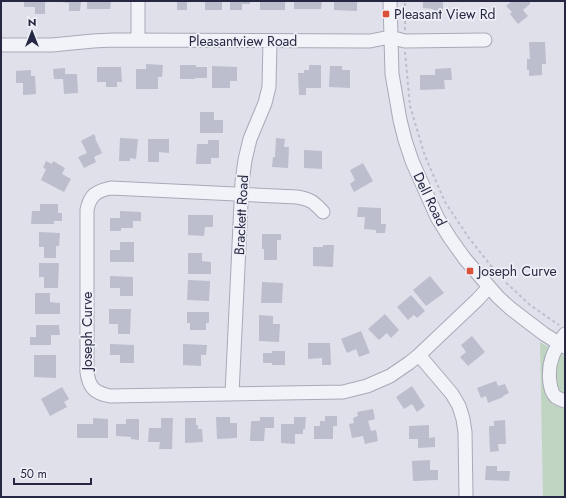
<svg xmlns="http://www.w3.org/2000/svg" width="566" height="498" font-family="Jost,sans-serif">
<rect width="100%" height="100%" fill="#dfe0ea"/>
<!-- green -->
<path fill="#bfd5c1" d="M540,342L565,356V497H543Z"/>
<!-- building -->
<path fill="#bcbdcd" d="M24,1H45V14H35V7H24Z
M62,1H81L80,11H69V3L62,2Z
M87,1H111L110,9H87Z
M177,1H187V10H177Z
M205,1H222V10H205Z
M230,1H250V4H242V10H230Z
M260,1H285V10H260Z
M294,1H322L321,9H294Z
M334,1H357V11L334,10Z
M423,1H443V12L433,11V9L423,8Z
M512,1H529L530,2V4L523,10L528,16L518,24L510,14L512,12L506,6Z
M529,42H545L546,64H542V75L529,76V70H527V59H530Z
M146,64L163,65L162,77H158V89H136V69H146Z
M180,65H196V67H207V78H195V79H180Z
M309,65H321V88H306V95H299L298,73H304V70H309Z
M212,66L237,67V81H230V88H212Z
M330,66H342V70H350V88L329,87Z
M97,67H121L122,82H117V87H106V82H97Z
M65,68V74H77L78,93L64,94L63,79H54L53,69Z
M451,68L452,80H444L445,89L420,90V75H435V69Z
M31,70V76H35L36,94L23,95V83H16V71Z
M200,112H214V120H223V133H200Z
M94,134L96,138H95L102,153L94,157L96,162L84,168L78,157L87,153L81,141Z
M120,138L138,139L136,159L130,158V161H119Z
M276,138L285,139L284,147H289L288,168L272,167L273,157H275Z
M148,139H169V153L159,152V162H148Z
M208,140H219V158H211V164H196L197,144H208Z
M304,150L322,151V169L304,168Z
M46,161L52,164L53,161L65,168L62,174L71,179L64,192L41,180L46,169L43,168Z
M363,163L373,181L354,192L350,184L355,180L350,170Z
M40,204H58V213H62V221H54V224H31L32,211H40Z
M358,207L381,208V224H386L385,233H376V230L364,229L365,217H357Z
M120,211L141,212V221H133V228H121V231H110V218H120Z
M188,215H213V227H205L204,236L188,235Z
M39,232L60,233L59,246H56V258H44V247H39Z
M262,234H281V240H277V260H264V249H262Z
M120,242H134V262H110V250H120Z
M323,245H334L333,267L313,266V247H323Z
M188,253H202V261L211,262V274H188Z
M39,263H59L58,288H44V277H39Z
M110,276L133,277V296H120V288H110Z
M430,276L444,293L426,306L413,290Z
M188,280L210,281L209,301L187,300Z
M262,282L283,283L282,303H261Z
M35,293H50V302L60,303V314H35Z
M411,295L425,311L417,318L414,315L408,320L397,307Z
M109,309H131L130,334H118V324H109Z
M187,312H209V323H206V330H190V323H187Z
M385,314L399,330L391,338L387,333L379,340L368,329Z
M259,315L273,316V324H280L279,342L259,341Z
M36,325H59L60,335H51V345H30V337H36Z
M361,331L370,353L359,357L356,349L347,353L341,339Z
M472,336L485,352L468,366L460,357L466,352L461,345Z
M308,343H330L331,365H322V358L308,359Z
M110,344L134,345V363H120V355H110Z
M183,344L207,345L206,355H201V366L183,365Z
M272,351H285V365H272V363H263V353H272Z
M34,355H56V378L34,377Z
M496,381L498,386L505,384L509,393L503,396V397L488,403L486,396L481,398L477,388Z
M412,386L425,406L417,412L412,404L404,409L396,397Z
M62,387L69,399L64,402L67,407L50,416L41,399Z
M373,409L375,419L368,421L371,431L376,430L378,441L365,444L363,436L352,438L349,424L354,423L353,418L358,416L357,412Z
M325,416H337V426H333V439H314V426H320V421H325Z
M216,417H230V423H237V438L217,439Z
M260,417H274V428H265L264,441H250L251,421H260Z
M294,417H306L305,429H303V434H295V444L281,443V424H294Z
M93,418L108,419V438H77V424H93Z
M161,418H173L172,449H159L160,442H148L149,428H161Z
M185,418H196V425H198V429H202L203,442L185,443Z
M126,419H139V440L131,439V437L116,436V424H126Z
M505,420L506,444H498L499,451L490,452L489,426H494V421Z
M429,425V438L435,437V447L418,448V439H409V426Z
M430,460V470H438V480L413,481L412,461Z
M486,466H497V471H510L509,481L485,480Z"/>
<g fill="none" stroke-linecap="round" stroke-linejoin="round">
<!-- minor casing -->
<g stroke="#a8a9b8" stroke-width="15">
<path id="minor" d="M138,1V40
M390,1L392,74L400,120L405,140L412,161L437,217L450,238L465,259L498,297L510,308L544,334L565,347
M1,45H52L93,41L113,40L370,41L390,37L405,41L485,40
M323,212C314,202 310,199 297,197L111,188C96,191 90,195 87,210V372C89,388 95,393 110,396L343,392L367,386L390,376L409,363L419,355L477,300L489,287
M565,334C554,350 547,363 550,383C551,389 552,394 556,397C559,399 562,400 565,401
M419,355L452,394L459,406L463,419L465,432L466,497
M232,394L242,182L245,160L250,139L265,103L269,87L270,41"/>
</g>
<!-- path -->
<path stroke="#bdbec9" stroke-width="2" stroke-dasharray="3 3" stroke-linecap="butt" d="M405,30V1
M405,52L410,106L425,156L445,202L469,238L499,276L530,305L559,325"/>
<!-- minor -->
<use href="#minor" stroke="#f2f3f8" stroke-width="13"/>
</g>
<!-- markers -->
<g fill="#dc5137" stroke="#eff0f7" stroke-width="1.5">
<rect x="382" y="10" width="8" height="8" rx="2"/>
<rect x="466" y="267" width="8" height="8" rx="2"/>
</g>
<g text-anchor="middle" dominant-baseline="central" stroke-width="3.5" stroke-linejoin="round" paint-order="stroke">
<!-- poi labels -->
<g font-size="14" fill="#262843" stroke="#eff0f7" text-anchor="start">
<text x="394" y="14">Pleasant View Rd</text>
<text x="478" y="271">Joseph Curve</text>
</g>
<!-- street labels -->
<g font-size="14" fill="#262843" stroke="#eff0f7">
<text x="243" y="41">Pleasantview Road</text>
<text transform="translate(430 199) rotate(64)">Dell Road</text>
<text transform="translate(241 215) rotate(-87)">Brackett Road</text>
<text transform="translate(87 331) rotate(-90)">Joseph Curve</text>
</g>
</g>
<!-- border -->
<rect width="566" height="498" fill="none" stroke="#262843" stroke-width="4"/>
<!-- north arrow -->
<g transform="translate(32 32)" stroke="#eff0f7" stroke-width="3" paint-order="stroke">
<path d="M0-3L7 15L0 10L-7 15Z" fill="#262843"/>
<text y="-6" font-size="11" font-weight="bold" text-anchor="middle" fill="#262843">N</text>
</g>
<!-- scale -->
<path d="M14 478v6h77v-6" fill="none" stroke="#262843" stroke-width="2"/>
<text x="20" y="478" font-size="12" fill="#262843" stroke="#eff0f7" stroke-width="3" paint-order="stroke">50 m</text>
</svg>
